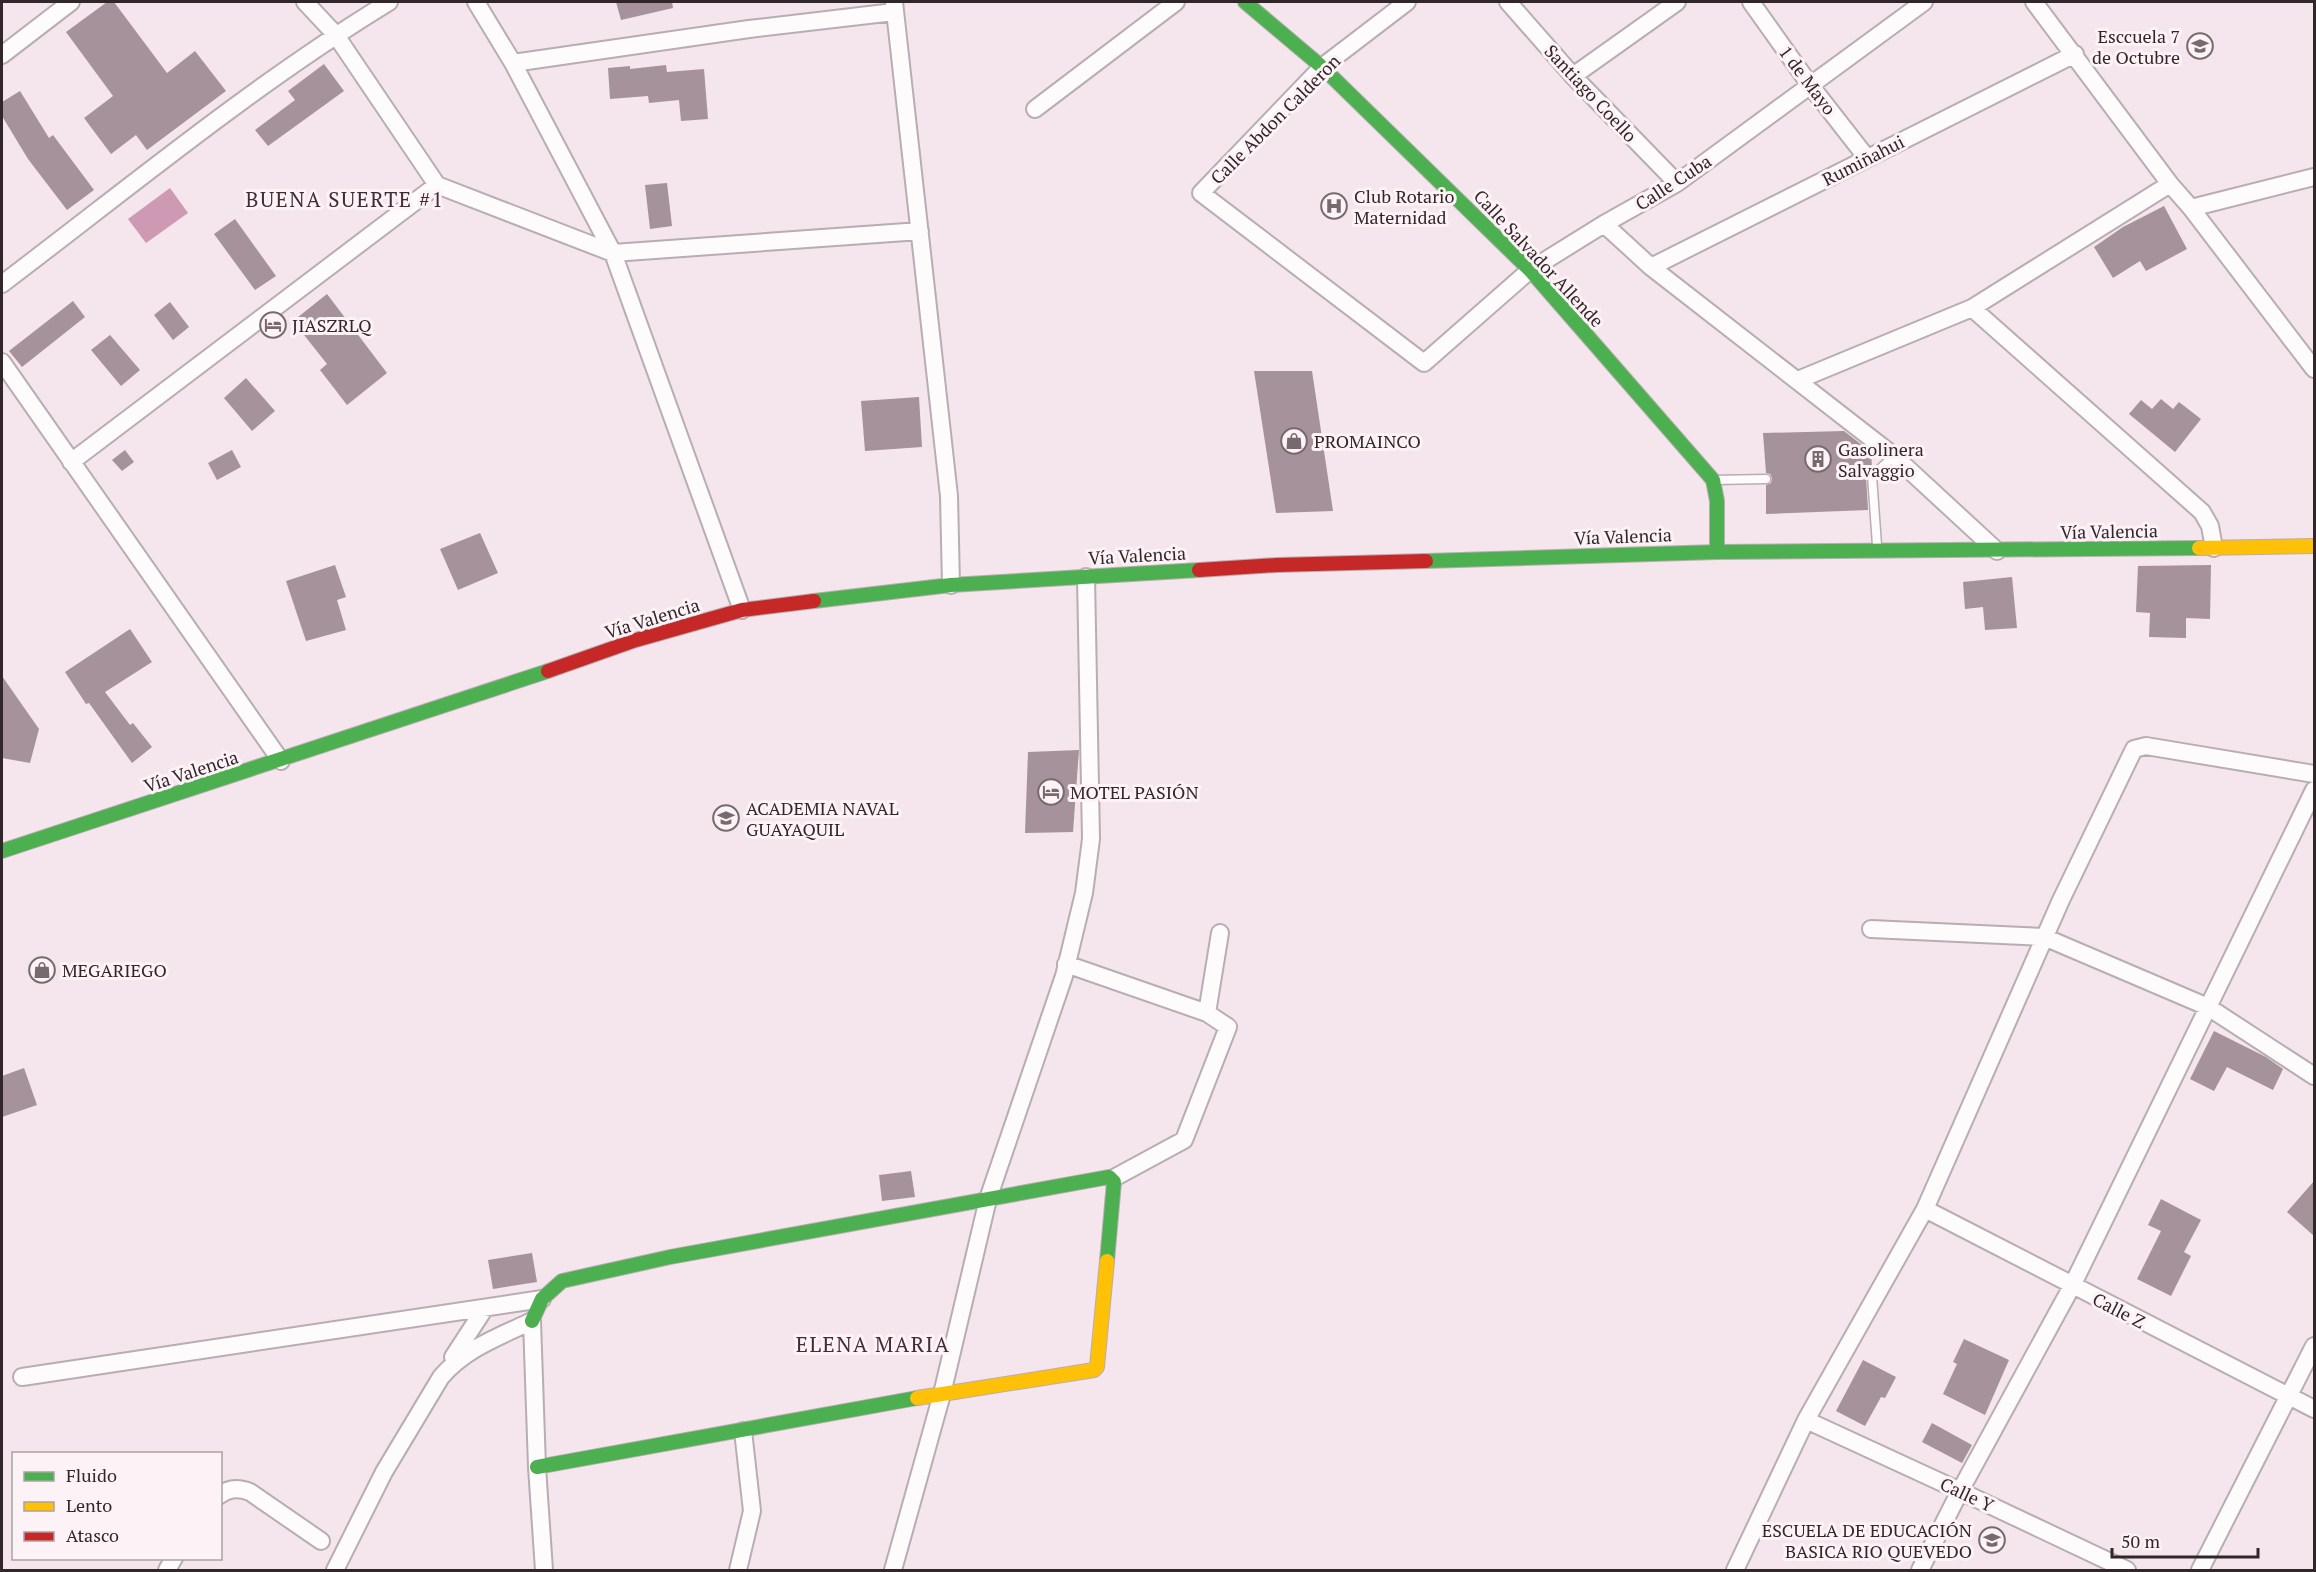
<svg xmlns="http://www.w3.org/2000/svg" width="2316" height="1572" font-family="'PT Serif',serif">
<rect width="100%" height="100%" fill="#f5e5ec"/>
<!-- water -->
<path fill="#ce99b2" d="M170,188L188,213L146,243L128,219Z"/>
<!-- building -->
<path fill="#a5929b" d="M107,2H114L167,73L195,51L226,91L147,150L136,135L111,154L84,118L113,96L66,32Z
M616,2H672L673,8L621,20Z
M324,64L344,91L268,146L255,130L295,100L288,91Z
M666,65L667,72L704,69L708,119L681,121L679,100L649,103L648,96L610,99L608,68L630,66V69Z
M20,91L49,138L53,135L94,190L67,210L28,159L2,116V102Z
M667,183L672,226L650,229L645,185Z
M2164,206L2187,249L2146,271L2140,261L2113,278L2094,247L2123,227Z
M235,219L276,276L255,290L214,234Z
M327,294L387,373L347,405L320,370L327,364L293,321Z
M73,301L85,317L22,367L9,351Z
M170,302L189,327L173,340L154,315Z
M110,335L140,370L121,386L91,350Z
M1254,371H1312L1333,511L1276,513Z
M246,378L275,411L252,431L224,398Z
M919,397L922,447L865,451L861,401Z
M2161,399L2173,409L2179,402L2201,419L2175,452L2129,414L2141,400L2152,409Z
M1844,431L1871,452L1872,468L1866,476L1868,510L1766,514V485L1771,483L1772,478L1770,474L1766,473L1763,433Z
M125,450L134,462L122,471L112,460Z
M232,450L241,467L217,480L208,463Z
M480,533L498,573L458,590L440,549Z
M335,565L346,597L337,600L346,630L306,641L286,581Z
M2211,565L2210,619L2186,618V638L2149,637L2150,613L2136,612L2138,566Z
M2012,577L2017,628L1985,630L1983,607L1965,609L1963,582Z
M130,629L152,662L105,692L130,725L133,723L152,747L132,763L89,703L86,704L65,672Z
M2,676L39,729L30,763L2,758Z
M1079,750L1073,832L1025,833L1028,752Z
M2214,1031L2266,1057L2283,1069L2273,1090L2227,1067L2214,1091L2190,1079Z
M24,1068L37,1105L2,1117V1076Z
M911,1171L915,1197L882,1201L879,1175Z
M2314,1181V1236L2287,1212Z
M2161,1199L2201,1220L2184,1252L2191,1256L2171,1296L2137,1279L2161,1231L2148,1225Z
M532,1253L537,1282L493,1289L488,1260Z
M1964,1339L2009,1360L1985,1415L1943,1394L1957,1364L1953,1362Z
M1863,1360L1896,1377L1885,1398L1881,1397L1865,1426L1836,1411Z
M1932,1423L1972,1445L1962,1463L1922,1442Z"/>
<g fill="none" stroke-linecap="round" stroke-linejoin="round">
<!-- lane casing -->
<g stroke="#b8adb2" stroke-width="11">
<path id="lane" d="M1714,480L1766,479
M1877,545L1872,476L1894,456"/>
</g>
<!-- street casing -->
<g stroke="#b8adb2" stroke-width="20">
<path id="street" d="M305,2L335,34L437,185L613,253
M476,2L513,63L613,253
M894,2L949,496L951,585
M1407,2L1322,67L1201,193L1424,363L1530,270L1604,224L1677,183L1924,2
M1508,2L1573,76L1677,183
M1751,2L1810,85L1867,158
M2034,2L2170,184L2191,208L2314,369
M2,55L71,2
M513,63L749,29L894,12
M1573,76L1677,2
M1035,109L1176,2
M2191,208L2314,177
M1604,224L1651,267L1894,456L1997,551
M1651,267L2075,54
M2,284C129,188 253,85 389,2
M1972,308L2202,512L2210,526L2214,548
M2,362L281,761
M1798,380L1972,308L2170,184
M71,462L437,185
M742,610L613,253L920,231
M1871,929L2044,937L2208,1007L2314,1076
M1066,964L1207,1013
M1112,1179L1184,1140L1228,1027L1207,1013L1220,933
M1925,1209L2314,1409
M453,1357L485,1308
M22,1377L542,1299
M1806,1420L1960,1491L2127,1570
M220,1495C230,1487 240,1488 250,1492L321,1541
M167,1570L174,1558
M335,1570L384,1472L441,1377C465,1349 498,1337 532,1321L537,1467L544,1570
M738,1570L752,1511L743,1431
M893,1570L942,1394L988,1199L1064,976L1084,893L1091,839L1086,577
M1735,1570L1806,1420L1925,1209L2061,900L2134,749L2146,746L2314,774
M1920,1570L1960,1491L2072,1286L2314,790
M2200,1570L2314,1346"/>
</g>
<!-- fast casing -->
<g stroke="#b8adb2" stroke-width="16">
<path id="fast" d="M1245,2L1322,67L1530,270L1713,480L1717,501V552
M1426,561L1717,552L2199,548
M814,601L951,585L1199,570
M2,851L548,671
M532,1321L542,1299L562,1281L670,1257L1109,1177L1114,1182L1107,1261
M537,1467L917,1398"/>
</g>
<!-- slow casing -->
<g stroke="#b8adb2" stroke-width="16">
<path id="slow" d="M2199,548L2314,546
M917,1398L1094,1370L1097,1367L1107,1261"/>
</g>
<!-- jam casing -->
<g stroke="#b8adb2" stroke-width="16">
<path id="jam" d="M1199,570L1277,565L1426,561
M548,671L636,640L742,610L814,601"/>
</g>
<!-- lane -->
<use href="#lane" stroke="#fefbfc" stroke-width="8"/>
<!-- street -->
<use href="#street" stroke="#fefbfc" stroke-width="16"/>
<!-- fast -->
<use href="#fast" stroke="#4caf50" stroke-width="14"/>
<!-- slow -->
<use href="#slow" stroke="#ffc107" stroke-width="14"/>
<!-- jam -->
<use href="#jam" stroke="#c62828" stroke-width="14"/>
</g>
<!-- icons -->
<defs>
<g id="school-ring" transform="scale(1.35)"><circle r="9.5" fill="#fdf2f6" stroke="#766a6f" stroke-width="1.5"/><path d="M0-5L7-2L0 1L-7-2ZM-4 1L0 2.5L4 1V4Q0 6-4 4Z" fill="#766a6f"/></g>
<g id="hospital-ring" transform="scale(1.35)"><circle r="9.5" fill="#fdf2f6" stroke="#766a6f" stroke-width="1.5"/><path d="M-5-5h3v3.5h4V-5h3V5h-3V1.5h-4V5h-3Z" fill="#766a6f"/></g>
<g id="hotel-ring" transform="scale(1.35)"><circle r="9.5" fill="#fdf2f6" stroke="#766a6f" stroke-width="1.5"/><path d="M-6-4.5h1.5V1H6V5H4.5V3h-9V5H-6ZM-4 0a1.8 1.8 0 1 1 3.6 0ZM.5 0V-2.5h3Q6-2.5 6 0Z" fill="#766a6f"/></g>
<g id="shop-ring" transform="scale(1.35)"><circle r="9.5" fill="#fdf2f6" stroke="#766a6f" stroke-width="1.5"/><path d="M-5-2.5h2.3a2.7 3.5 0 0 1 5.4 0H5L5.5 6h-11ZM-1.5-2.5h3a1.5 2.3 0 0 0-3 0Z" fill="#766a6f"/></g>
<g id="building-ring" transform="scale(1.35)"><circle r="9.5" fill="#fdf2f6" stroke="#766a6f" stroke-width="1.5"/><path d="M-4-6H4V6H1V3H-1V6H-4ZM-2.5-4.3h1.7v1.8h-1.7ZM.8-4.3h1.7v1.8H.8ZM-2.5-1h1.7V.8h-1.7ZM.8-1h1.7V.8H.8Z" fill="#766a6f"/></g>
<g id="university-ring" transform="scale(1.35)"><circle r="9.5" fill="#fdf2f6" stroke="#766a6f" stroke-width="1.5"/><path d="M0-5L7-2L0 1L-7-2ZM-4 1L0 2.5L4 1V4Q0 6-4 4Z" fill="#766a6f"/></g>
</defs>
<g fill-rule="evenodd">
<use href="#school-ring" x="2200" y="46"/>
<use href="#hospital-ring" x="1334" y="206"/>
<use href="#hotel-ring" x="273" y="325"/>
<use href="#shop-ring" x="1294" y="441"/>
<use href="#building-ring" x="1818" y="459"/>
<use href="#hotel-ring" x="1051" y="792"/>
<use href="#university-ring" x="726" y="818"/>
<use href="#shop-ring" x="42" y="970"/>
<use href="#school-ring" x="1992" y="1540"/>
</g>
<g text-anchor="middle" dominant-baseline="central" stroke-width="6" stroke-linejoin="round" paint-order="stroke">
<!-- poi labels -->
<g font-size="18" fill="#31272b" stroke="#fdf2f6" text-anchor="start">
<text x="2180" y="36" text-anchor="end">Esccuela 7<tspan x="2180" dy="21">de Octubre</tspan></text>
<text x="1354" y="196">Club Rotario<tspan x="1354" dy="21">Maternidad</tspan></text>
<text x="292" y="325">JIASZRLQ</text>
<text x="1314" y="441">PROMAINCO</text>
<text x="1838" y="449">Gasolinera<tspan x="1838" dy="21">Salvaggio</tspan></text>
<text x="1070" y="792">MOTEL PASIÓN</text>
<text x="746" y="808">ACADEMIA NAVAL<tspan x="746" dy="21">GUAYAQUIL</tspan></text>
<text x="62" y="970">MEGARIEGO</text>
<text x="1972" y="1530" text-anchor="end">ESCUELA DE EDUCACIÓN<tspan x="1972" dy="21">BASICA RIO QUEVEDO</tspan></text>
</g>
<!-- street labels -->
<g font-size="18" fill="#31272b" stroke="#fdf2f6">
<text transform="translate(1808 80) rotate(53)">1 de Mayo</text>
<text transform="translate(1591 93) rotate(47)">Santiago Coello</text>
<text transform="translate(1275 119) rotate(-45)">Calle Abdon Calderon</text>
<text transform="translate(1863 160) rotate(-27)">Rumiñahui</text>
<text transform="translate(1673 182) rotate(-33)">Calle Cuba</text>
<text transform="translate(1539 258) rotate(47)">Calle Salvador Allende</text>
<text transform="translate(2109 531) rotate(-1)">Vía Valencia</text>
<text transform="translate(1623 536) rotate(-2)">Vía Valencia</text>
<text transform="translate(1137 555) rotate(-3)">Vía Valencia</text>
<text transform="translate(652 618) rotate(-17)">Vía Valencia</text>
<text transform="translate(191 771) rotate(-18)">Vía Valencia</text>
<text transform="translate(2119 1310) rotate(27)">Calle Z</text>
<text transform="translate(1967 1494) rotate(25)">Calle Y</text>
</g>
<!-- quarter labels -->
<g font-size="21" letter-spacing="1.5" fill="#422d36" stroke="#fdf2f6">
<text x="345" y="199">BUENA SUERTE #1</text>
<text x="873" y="1344">ELENA MARIA</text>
</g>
</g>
<!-- border -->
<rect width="2316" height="1572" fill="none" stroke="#31272b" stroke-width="6"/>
<!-- legend -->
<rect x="12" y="1452" width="210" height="108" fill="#fdf2f6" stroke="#aba1a5" stroke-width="1.5"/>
<rect x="24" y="1472" width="30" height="9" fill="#4caf50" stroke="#aba1a5" stroke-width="1.5"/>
<text x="66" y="1482" font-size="18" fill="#31272b">Fluido</text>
<rect x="24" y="1502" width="30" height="9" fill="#ffc107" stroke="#aba1a5" stroke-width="1.5"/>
<text x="66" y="1512" font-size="18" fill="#31272b">Lento</text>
<rect x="24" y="1532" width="30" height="9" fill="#c62828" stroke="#aba1a5" stroke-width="1.5"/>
<text x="66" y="1542" font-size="18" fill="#31272b">Atasco</text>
<!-- scale -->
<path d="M2112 1548v9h146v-9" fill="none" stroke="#31272b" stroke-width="3"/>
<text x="2121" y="1548" font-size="18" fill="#31272b" stroke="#fdf2f6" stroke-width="4.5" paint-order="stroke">50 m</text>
</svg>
